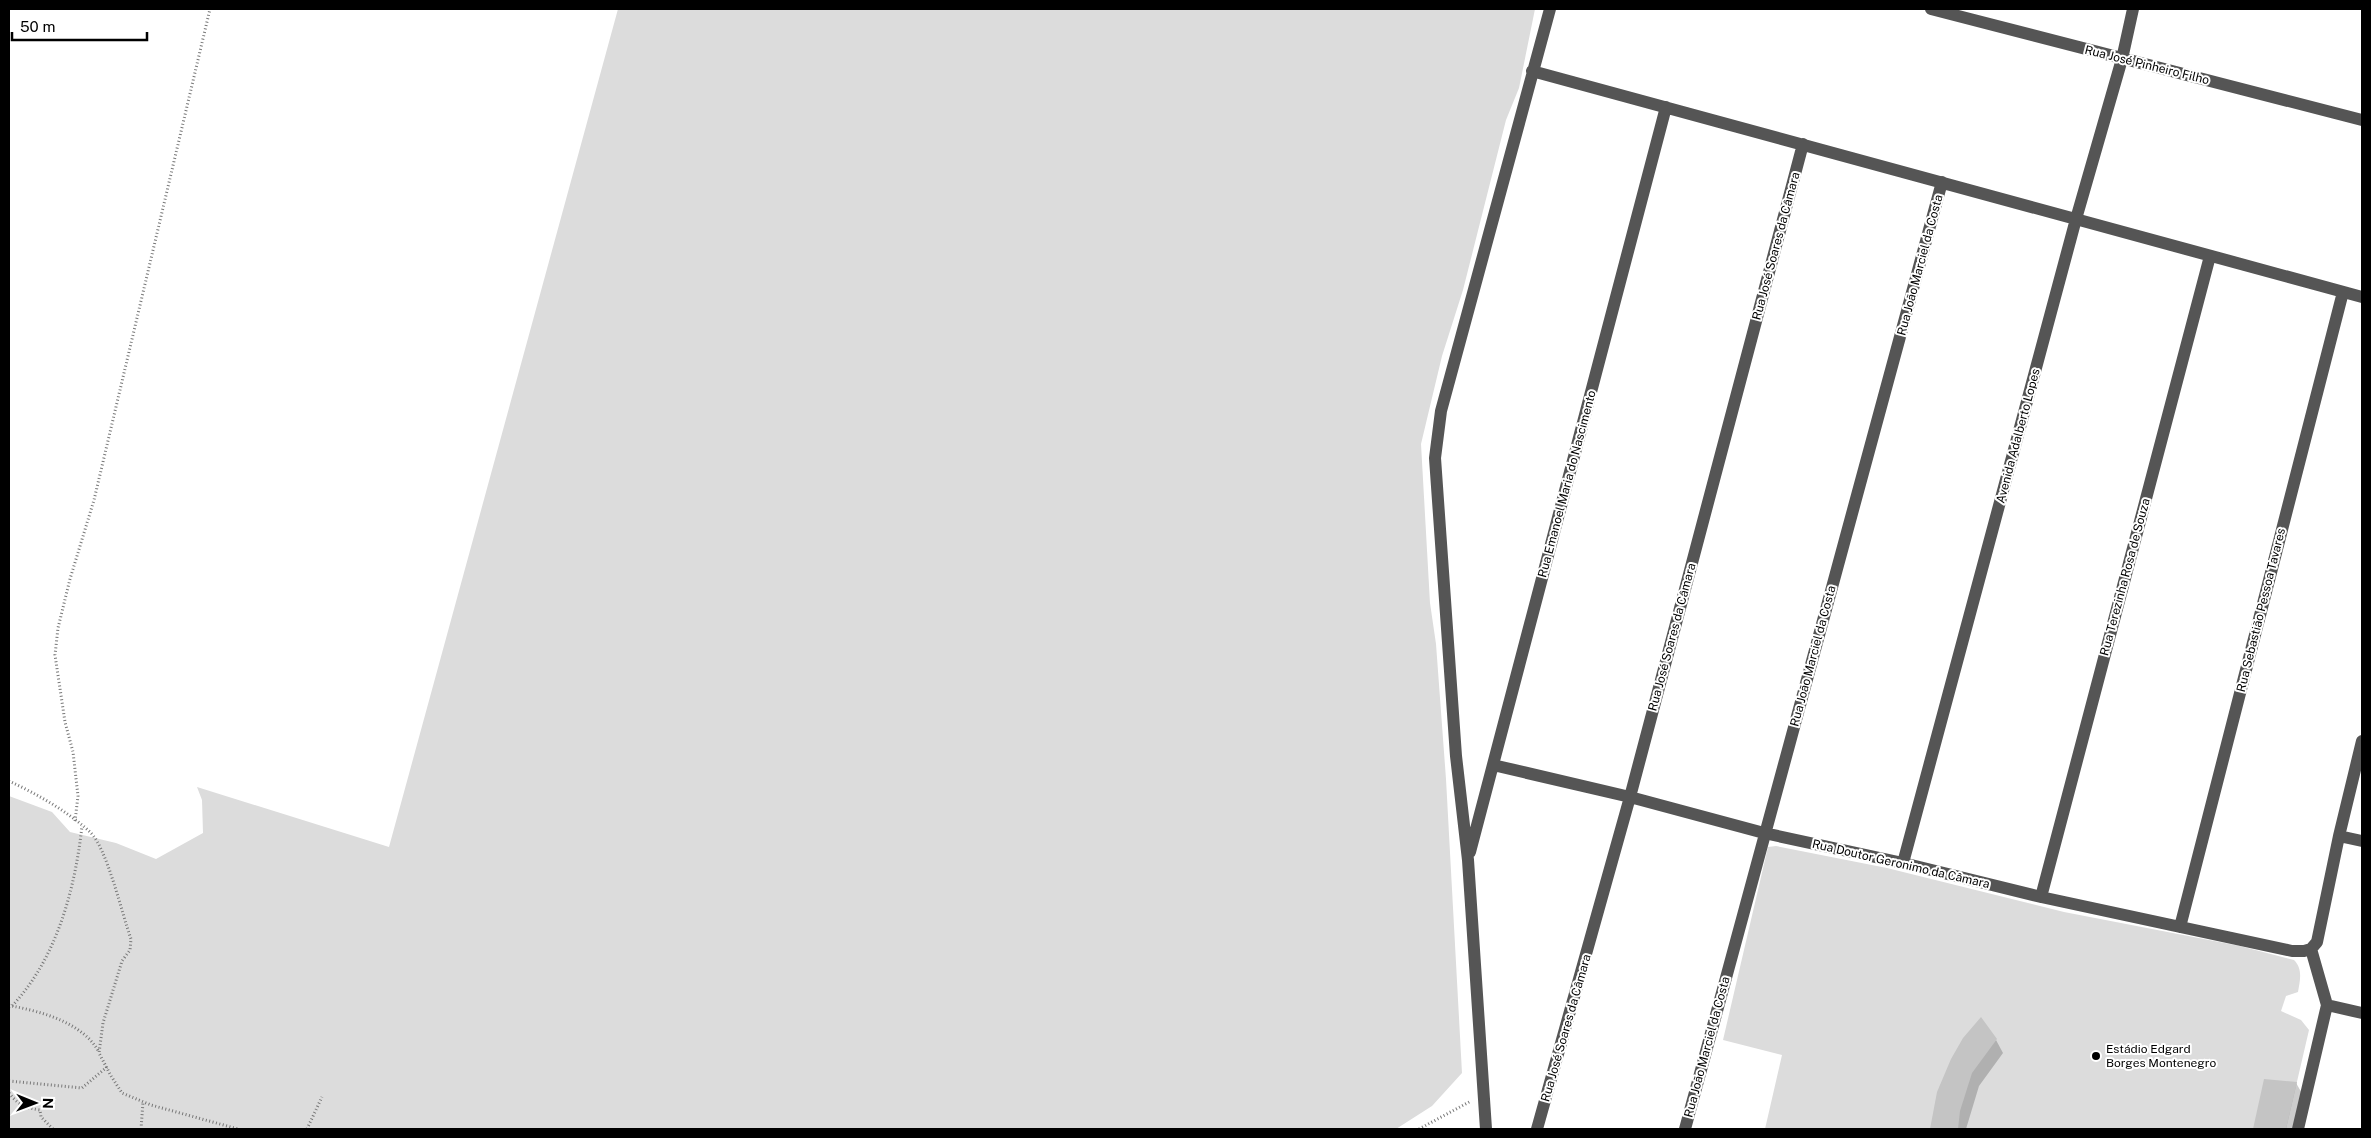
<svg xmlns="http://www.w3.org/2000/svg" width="2371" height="1138" font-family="'Public Sans',sans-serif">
<rect width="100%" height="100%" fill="#fff"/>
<!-- green -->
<path fill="#dcdcdc" d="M618,9H1535L1519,88L1506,120L1463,290L1442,356L1421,444L1430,603L1436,644L1446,779L1462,1073L1432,1106L1396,1129H9V796L52,812L70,832L116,843L156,859L203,833L202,800L197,787L389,847Z
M1776,846L1887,868L2064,912L2240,946L2294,960C2303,969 2300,980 2298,992L2286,996L2281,1011L2301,1020L2309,1030L2286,1129H1765L1782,1055L1723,1040L1768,847Z"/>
<!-- shadow -->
<path fill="#0003" d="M1996,1040L2003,1053L1979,1086L1966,1129H1931L1939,1093Z
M2265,1080L2296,1083L2306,1100L2299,1129H2254Z"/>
<!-- building -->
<path fill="#c4c4c4" d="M1981,1017L1997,1039L1972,1073L1960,1111L1958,1129H1930L1937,1092L1951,1059L1963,1038Z
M2264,1079L2297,1082L2286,1129H2253Z"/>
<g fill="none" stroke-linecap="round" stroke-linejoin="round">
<!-- path -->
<path stroke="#777" stroke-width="3" stroke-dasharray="1 2.5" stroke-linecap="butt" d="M9,781C35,793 69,812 90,832C107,848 122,914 131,939L130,950L122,961L103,1023L99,1053L111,1076L122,1093L151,1105L238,1129
M75,821L78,796L73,752L65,722L55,655L58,628L70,579L94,500L210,9
M9,1005L12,1006C57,958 75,889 82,826
M9,1007L12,1006C43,1012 83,1023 99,1052
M9,1081L82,1088L107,1067
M9,1093C18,1105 26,1108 40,1110L41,1117L53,1129
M141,1129L143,1102
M307,1129L322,1097
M1419,1129L1471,1101"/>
<!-- minor -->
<path stroke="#555" stroke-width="12" d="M1931,9L2362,120
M1532,71L2362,297
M1493,765L1630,797L1764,833L1903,863L2041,897L2292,951H2304L2311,949
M2339,836L2362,841
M1470,852L1666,107
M1903,863L2076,219L2122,59L2133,9
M2041,897L2210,256
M2180,927L2343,292
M2311,949L2317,942L2339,836L2362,741
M2327,1005L2362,1013
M1486,1129L1468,860L1456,756L1435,458L1441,411L1550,9
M1537,1129L1630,797L1803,144
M1685,1129L1942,182
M2298,1129L2327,1005L2311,949"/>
</g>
<!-- markers -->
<circle fill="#000" stroke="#fff" stroke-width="2" cx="2096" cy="1056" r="5"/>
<g text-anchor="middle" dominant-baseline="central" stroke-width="4" stroke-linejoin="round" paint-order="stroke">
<!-- street labels -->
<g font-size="12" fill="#000" stroke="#fff">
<text transform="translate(2147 65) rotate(14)">Rua José Pinheiro Filho</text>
<text transform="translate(1776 246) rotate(-75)">Rua José Soares da Câmara</text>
<text transform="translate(1920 265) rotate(-75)">Rua João Marciel da Costa</text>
<text transform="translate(2018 436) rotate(-75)">Avenida Adalberto Lopes</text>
<text transform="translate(1567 484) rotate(-75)">Rua Emanoel Maria do Nascimento</text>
<text transform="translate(2125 577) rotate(-75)">Rua Terezinha Rosa de Souza</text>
<text transform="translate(2261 610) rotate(-76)">Rua Sebastião Pessoa Tavares</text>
<text transform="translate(1672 637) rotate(-75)">Rua José Soares da Câmara</text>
<text transform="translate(1813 656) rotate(-75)">Rua João Marciel da Costa</text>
<text transform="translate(1901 864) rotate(13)">Rua Doutor Geronimo da Câmara</text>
<text transform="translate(1566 1028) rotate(-74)">Rua José Soares da Câmara</text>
<text transform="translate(1707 1047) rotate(-75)">Rua João Marciel da Costa</text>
</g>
<!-- poi labels -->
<g font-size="12" fill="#000" stroke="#fff" text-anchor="start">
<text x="2106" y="1049">Estádio Edgard<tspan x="2106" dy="14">Borges Montenegro</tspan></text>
</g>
</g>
<!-- border -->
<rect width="2371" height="1138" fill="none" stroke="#000000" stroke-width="20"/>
<!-- north arrow -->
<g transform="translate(35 1103) rotate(91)" stroke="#ffffff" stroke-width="4" paint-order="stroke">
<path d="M0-4L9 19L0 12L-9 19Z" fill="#000000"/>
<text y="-8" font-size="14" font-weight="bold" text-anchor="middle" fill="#000000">N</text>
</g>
<!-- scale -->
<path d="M12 32v8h135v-8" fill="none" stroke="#000000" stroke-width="2.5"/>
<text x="20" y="32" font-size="15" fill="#000000" stroke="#ffffff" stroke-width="4" paint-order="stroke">50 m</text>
</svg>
